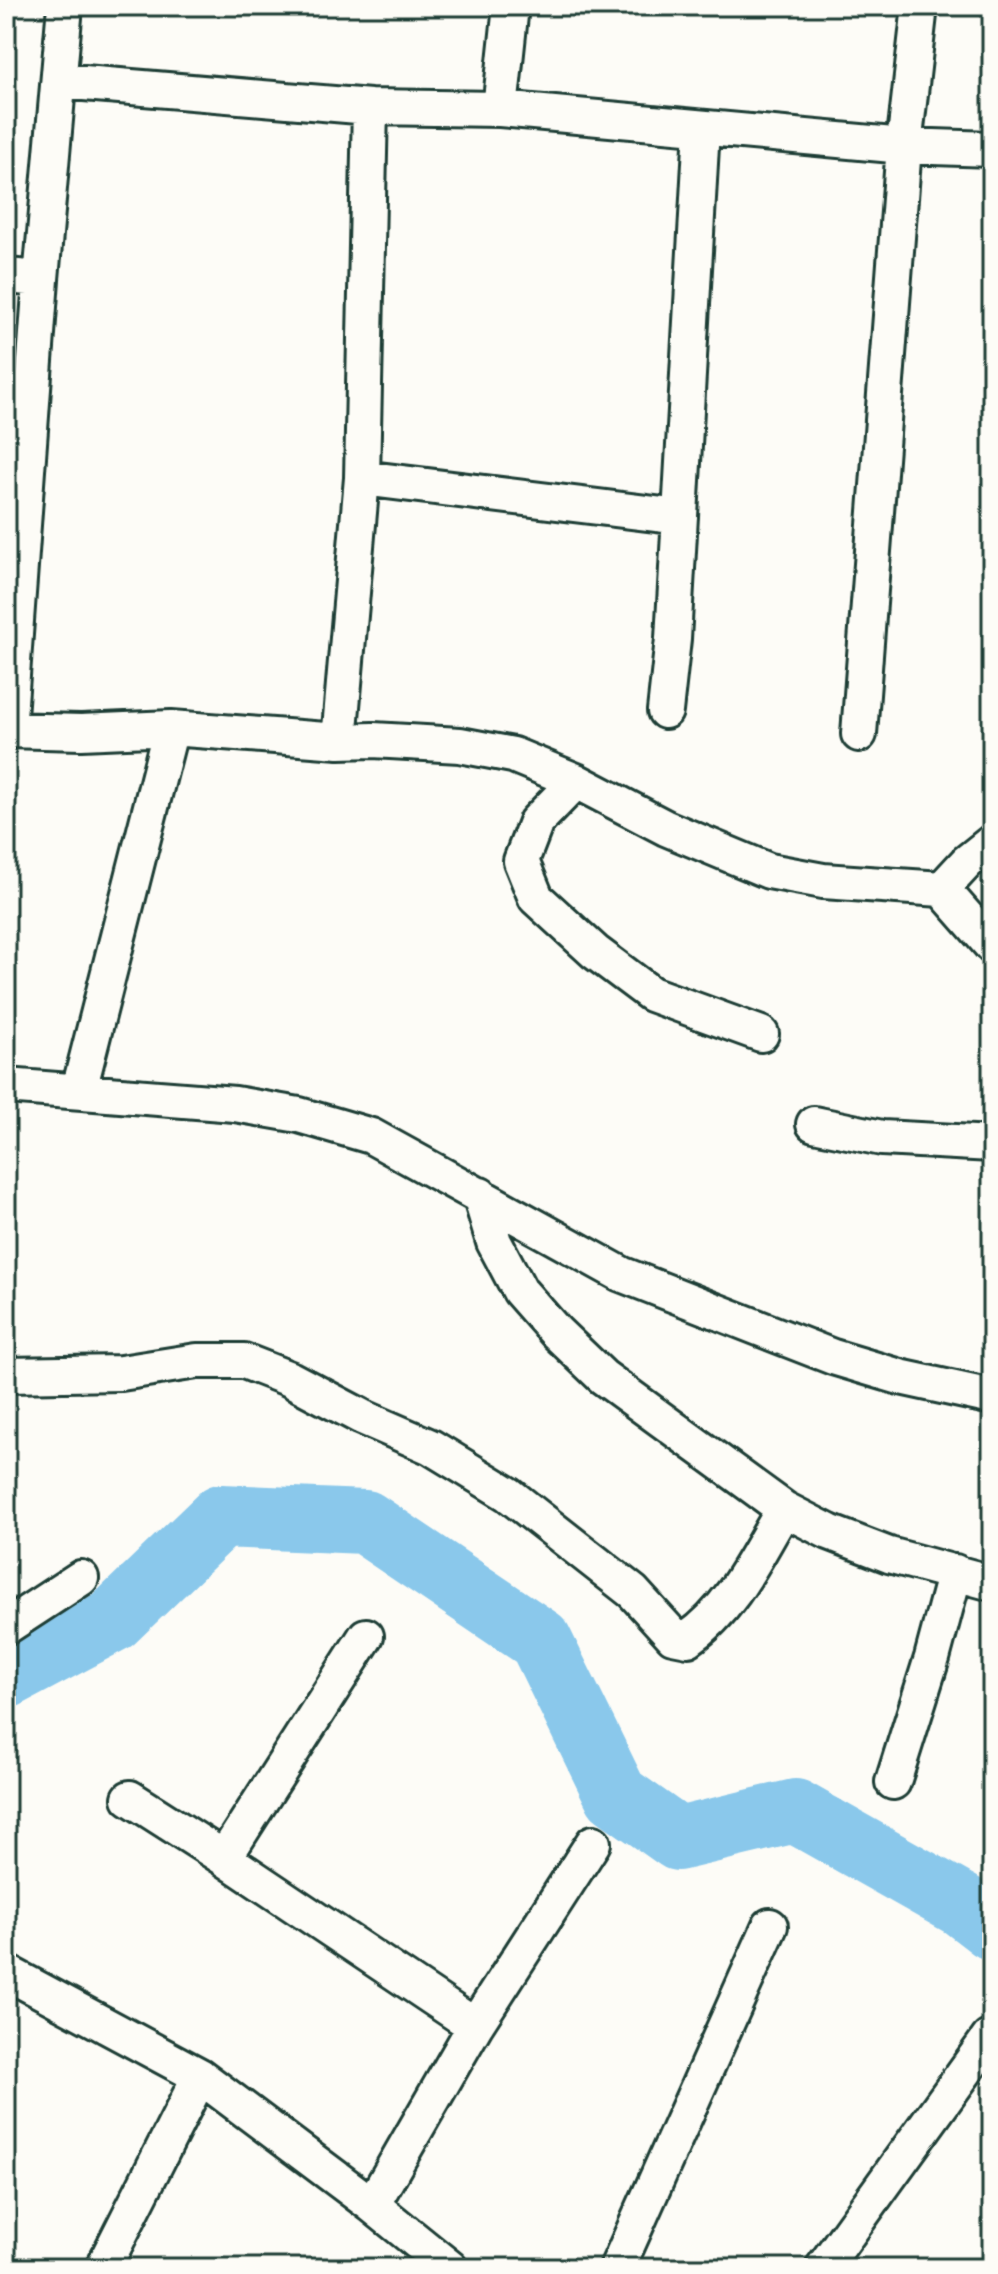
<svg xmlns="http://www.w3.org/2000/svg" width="998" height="2274" font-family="Pangolin,sans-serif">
<rect width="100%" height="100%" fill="#fdfcf7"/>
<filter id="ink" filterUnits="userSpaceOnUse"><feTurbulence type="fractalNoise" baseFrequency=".0125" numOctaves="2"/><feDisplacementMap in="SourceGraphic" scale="16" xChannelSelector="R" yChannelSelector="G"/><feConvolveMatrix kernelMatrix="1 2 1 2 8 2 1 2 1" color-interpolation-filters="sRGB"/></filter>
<g filter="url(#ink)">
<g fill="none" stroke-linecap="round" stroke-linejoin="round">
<!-- river -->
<path stroke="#8ac8eb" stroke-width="64" d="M6,1677L113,1620L221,1516L365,1522L540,1640L616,1795L678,1839L795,1811L962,1905L992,1928"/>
<!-- street casing -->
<g stroke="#1f3d34" stroke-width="40">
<path id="street" d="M60,81L370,107L500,109L904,146L992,149
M500,109L511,6
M6,276L41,279
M362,478L680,517
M665,711L673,639L702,128
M6,730L81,732L171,728L339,741L373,740L460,745L513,755L576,781L666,828L769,871L823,881L942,889L992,946
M8,730L41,279L65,6
M859,734L904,146L920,6
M339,741L362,478L370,107
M576,781L536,822L521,861L536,898L595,952L651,994L761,1034
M942,889L967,862L992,842
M6,1086L235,1104L299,1115L371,1136L621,1274L833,1357L900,1377L992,1397
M79,1090L171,728
M814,1124L882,1138L992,1144
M480,1195L494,1242L520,1291L556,1332L603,1377L784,1509L829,1532L889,1555L992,1583
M6,1375L121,1373L197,1361H244L290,1379L362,1417L431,1447L508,1494L633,1592L673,1636L688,1639C733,1608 757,1554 784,1509
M6,1627L81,1578
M893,1782L932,1658L955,1572
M130,1798L224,1858L475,2026
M224,1858L366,1636
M6,1972L200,2076L372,2205L450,2268
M372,2205L475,2026L593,1843
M103,2268L200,2076
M617,2268L770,1926
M823,2268L989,2038"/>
</g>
<!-- street -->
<use href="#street" stroke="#fdfcf7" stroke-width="34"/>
</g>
</g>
<!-- margin -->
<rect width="998" height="2274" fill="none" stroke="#fdfcf7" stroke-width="32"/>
<rect x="16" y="16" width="966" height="2242" fill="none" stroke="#1f3d34" stroke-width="3" filter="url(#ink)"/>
</svg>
